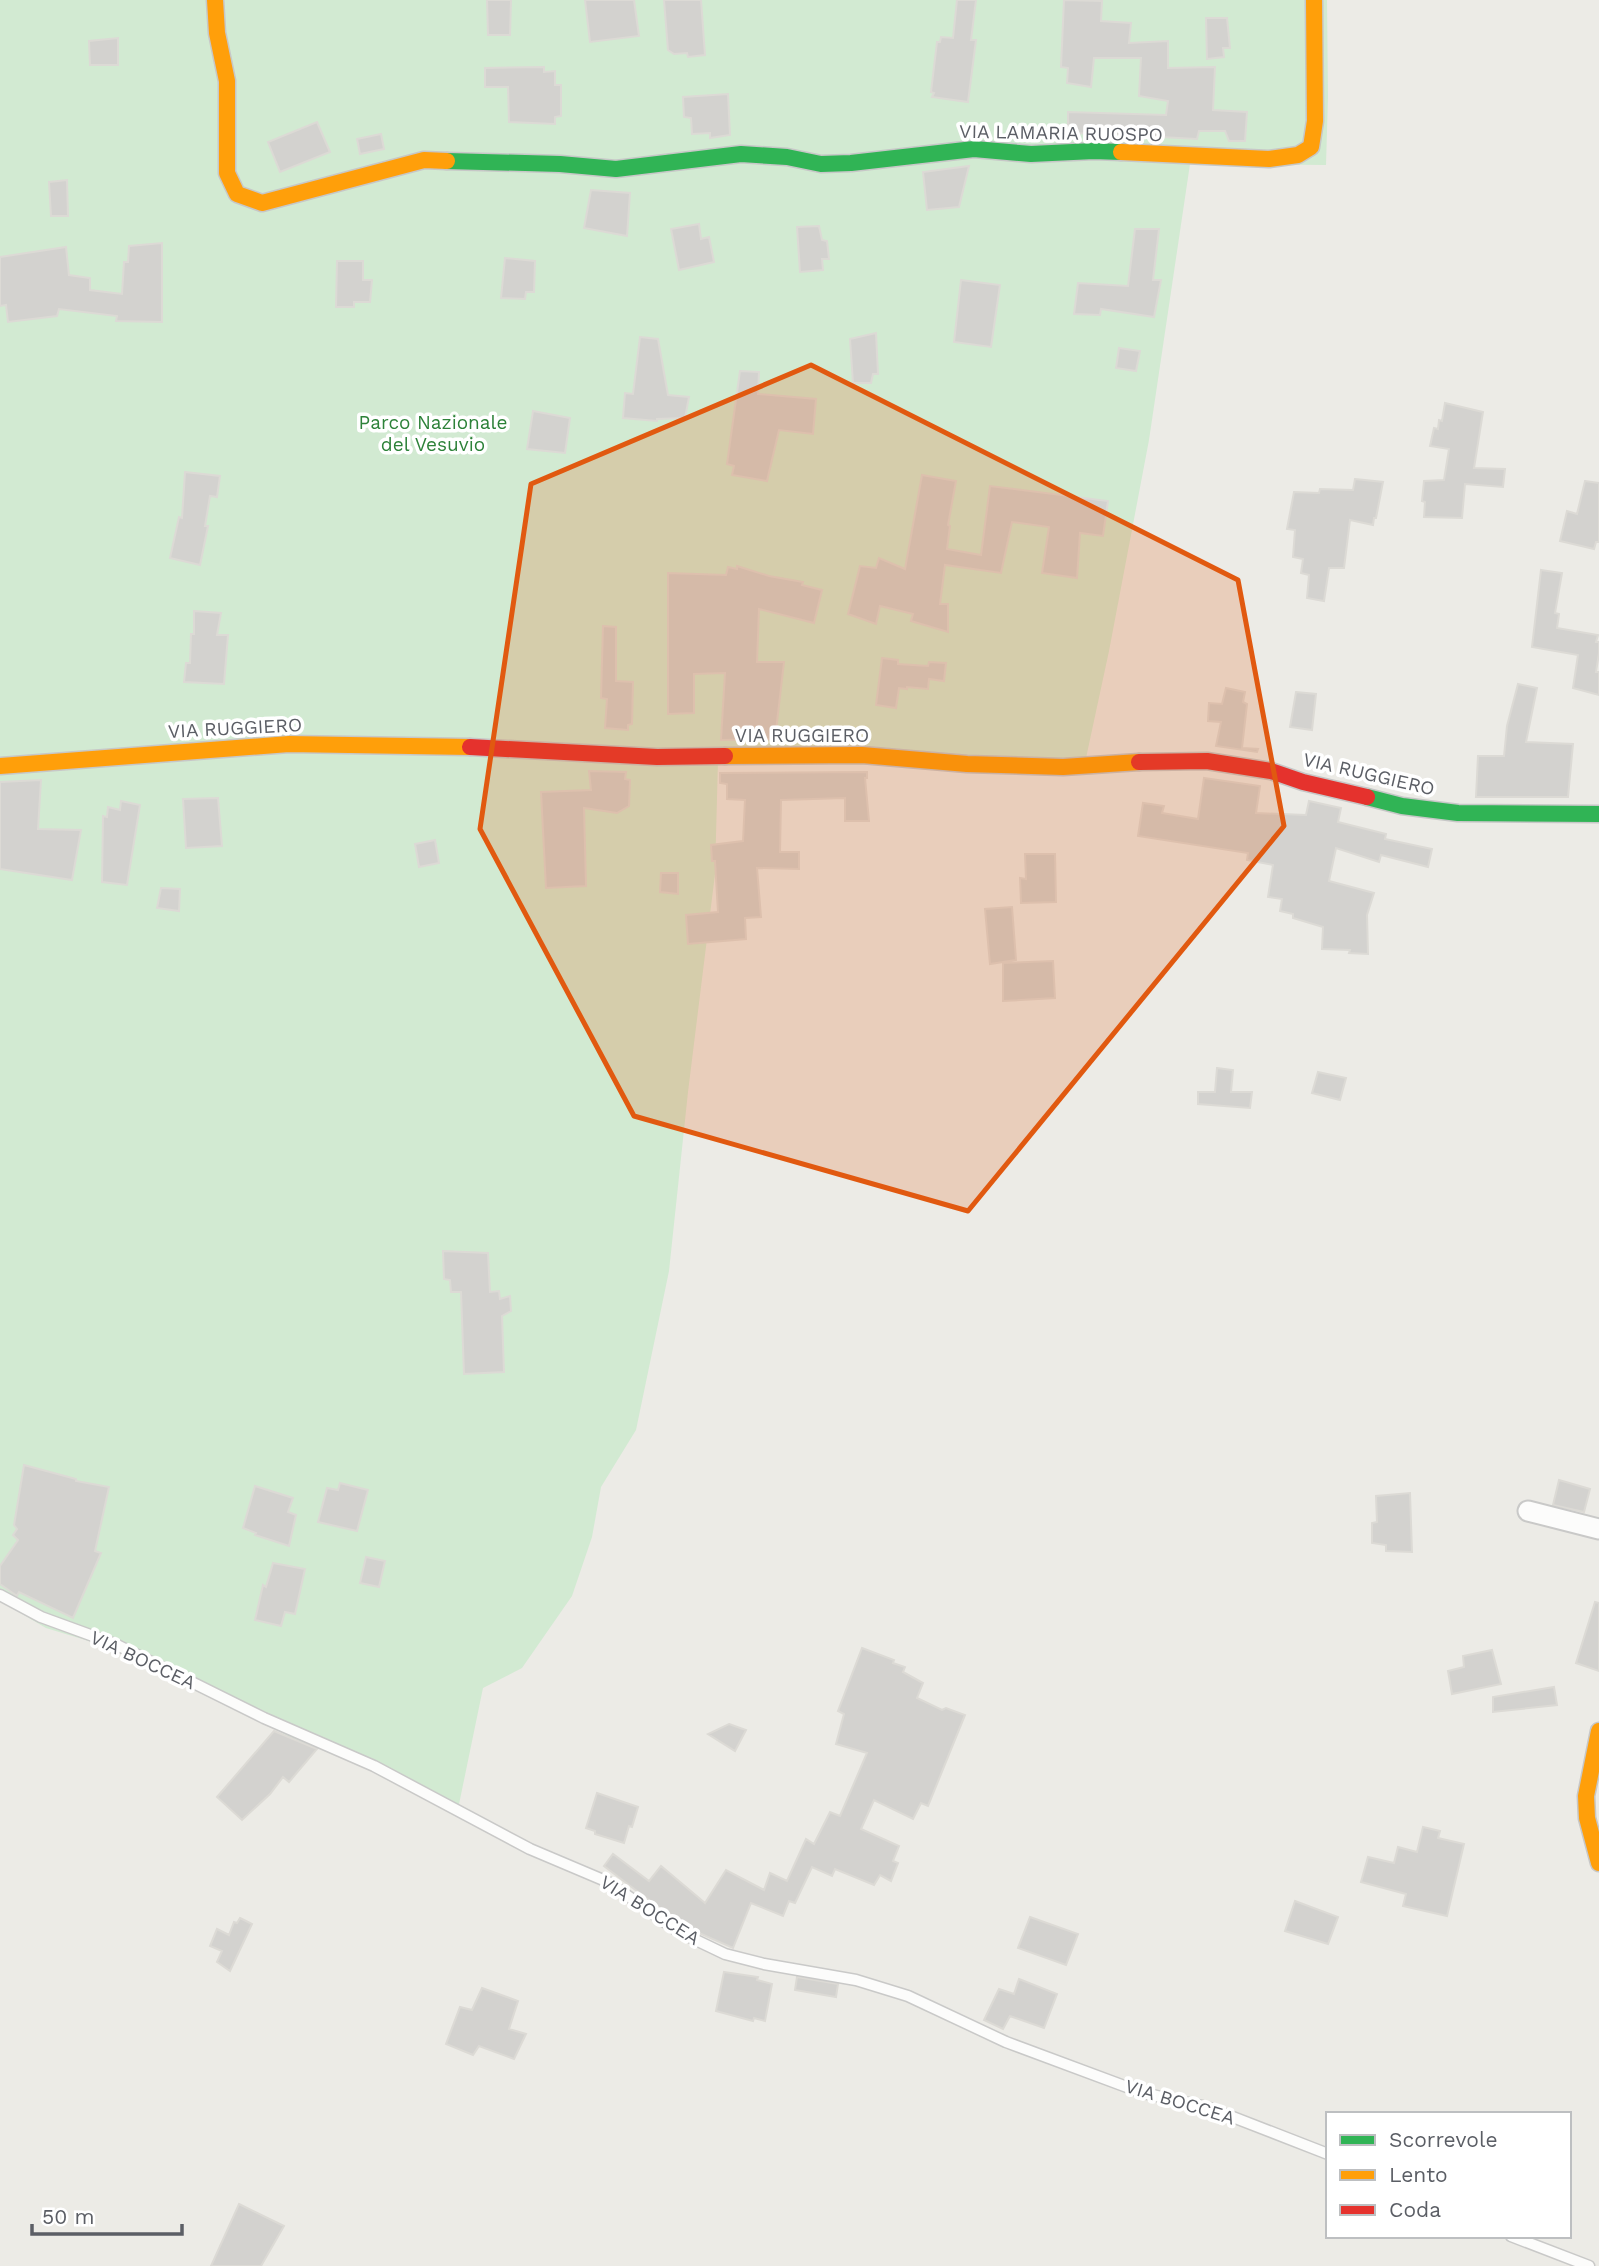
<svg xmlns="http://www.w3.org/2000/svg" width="1599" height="2266" font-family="'Work Sans',sans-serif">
	<rect width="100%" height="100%" fill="#ecebe6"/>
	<path fill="#d2ead2" d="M0,0h1327l1,97 -2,68 -136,-1 -41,276 -40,211 -26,121 -365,-12 -3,114 -27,218 -19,179 -33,159 -35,57 -9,50 -20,59 -50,72 -39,20 -26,126 -120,-65 -10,2 -34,-12 -76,-43 -80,-37 -45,-17 -46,-14 -46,-27z"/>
	<path fill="#d3d2cf" stroke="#dcdad5" stroke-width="2" d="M487,0h24l-1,35h-22z
		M585,0h49l5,36 -49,6z
		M664,0h37l4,55 -17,2 -1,-4 -13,1 -6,-4z
		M957,0h19l-5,40h5l-8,62 -36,-5 2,-4 -3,-1 6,-50h3l1,-5 12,1z
		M1064,0l38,1 -1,20 30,2 -2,20 39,-2v27l47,-1 -2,43 34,2 -2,29h-16l-4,-10h-26l-2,8 -90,-5 -39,-1v-21l98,3 2,-14 -29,-5 2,-38h-47l-3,29 -24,-4 1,-15 -7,-1z
		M1206,18h21l3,30h-7l1,9 -17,2z
		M118,38v27h-28l-1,-24z
		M544,67v5l11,-1v14h6v31l-6,1v7l-46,-2 -1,-35h-23v-19z
		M728,94l2,41 -20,3v-5l-18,1 -1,-16 -7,-1 -1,-20z
		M317,122l13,30 -50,20 -12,-30z
		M381,134l3,15 -24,5 -3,-15z
		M969,166l-10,41 -32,3 -4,-38z
		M67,180l1,36h-17l-2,-34z
		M591,190l39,3 -3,43 -43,-8z
		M699,224l2,15 8,-2 5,25 -35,8 -8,-41z
		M819,226l3,14 5,1 2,18h-7l1,11 -23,2 -3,-45z
		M1135,229h24l-6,51h8l-7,37 -53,-8 -1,6 -26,-1 4,-31 50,3z
		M162,243v79l-46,-1 1,-5 -58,-7 -2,7 -49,6 -2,-17 -6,1v-49l66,-10 3,28 21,3v12l32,4 2,-32h4l1,-16z
		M505,258l30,3 -1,31h-8l-1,7 -24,-1z
		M337,261h26v19h9l-2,22h-16v5h-18z
		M961,280l39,5 -9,62 -37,-5z
		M876,333l2,41h-5l-2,9h-18l-3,-44z
		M640,337l18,2 10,56 21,2 -4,21 -28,1v2l-34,-3 2,-25 8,1z
		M1119,348l21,3 -4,20 -20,-3z
		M740,371l19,1 -1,22 58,5 -3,35 -34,-4 -12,51 -35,-6 2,-9 -7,-2z
		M1445,403l38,9 -9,56 31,1 -2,18 -38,-3 -3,34 -38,-1 1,-15 -3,-1 2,-20 20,-1 5,-31 -19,-3 4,-18 4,1 1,-9 3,1z
		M533,411l37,7 -5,35 -38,-4z
		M185,472l35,4 -3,21 -7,-1 -5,30h3l-8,39 -30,-7 9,-41 3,1z
		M922,475l34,6 -8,44 2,1 -3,23 34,6 9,-69 118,15 -5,35 -23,-3 -3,45 -35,-5 7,-46 -37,-5 -11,51 -56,-8 -5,39h8v28l-37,-11 2,-7 -33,-8 -4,18 -28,-10 12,-48 16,2 3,-10 26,11z
		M1355,479l28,3 -7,36h-2l-1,7 -23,-5 -6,48h-15l-5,33 -17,-3 2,-23 -8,-2 2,-14 -10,-2 2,-27 -8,-1 7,-37 25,1 1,-4 33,1z
		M1585,481l14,2v59h-3l-2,7 -34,-8 7,-30 10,3z
		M737,566l32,10 34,6 -1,3 20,5 -8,33 -55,-14 -2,53h27l-9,77 -54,1 4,-67 -31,1v39l-26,1v-141l58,2 2,-8 9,2z
		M1541,570l21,3 -7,40 4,1 -2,14 41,7 -2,7h3v11l-3,19h3v23l-26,-7 5,-33 -46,-8z
		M194,611l27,2 -4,22h11l-4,49 -40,-2 2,-19h4l1,-29h3z
		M603,626l13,1v54l17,1 -1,42 -4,1v5l-23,-2 2,-29 -6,-1z
		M882,658l16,2v4l30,2 1,-4 17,1 -2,18 -15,-2 -1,10 -21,-2v2l-8,-1 -3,20 -20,-3z
		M1518,684l19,4 -11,54 47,2 -5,53h-92l2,-41h26l3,-30z
		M1226,688l19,4 -2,10 4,2 -5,44 16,1 -1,3 -41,-6 5,-24 -13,-1 1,-18 13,1z
		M1296,692l20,2 -4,36 -22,-3z
		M589,771l37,1 -1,7 5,1 -1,26 -12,7 -33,-5 2,78 -40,2 -5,-96 50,-2z
		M867,772v6h-2l4,43h-24v-23l-64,2 -1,52h19v17l-42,-1 4,49 -16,1 1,21 -58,5 -2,-29 32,-3 -3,-51h-3l-1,-16 32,-4 2,-41 -18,-1v-15l-7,-1v-10z
		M1204,778l56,8 -4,27 50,2 3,-14 32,7 -3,14 48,12 -1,5 47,10 -4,18 -47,-12 -2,7 -43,-14 -7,33 45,12 -7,22 1,39 -19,-1 1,-3 -28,-1 1,-22 -30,-9v-4l-13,-3 2,-12 -14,-2 5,-32 -26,-5 1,-7 -110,-17 5,-33 21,3 -2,7 36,6z
		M41,780l-3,49 43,1 -9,50 -72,-11v-87z
		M218,798l4,48 -36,2 -3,-49z
		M121,801l19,4 -13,80 -25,-3 1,-66 4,1 1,-10 12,3z
		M435,840l4,23 -20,4 -4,-23z
		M1025,854h30l1,48 -35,1 -1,-25 6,1z
		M661,873h17v21l-18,-2z
		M161,888l19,1 -1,22 -22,-3z
		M1012,907l4,53 -26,4 -5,-55z
		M1053,961l2,37 -52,3v-38z
		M1217,1068l16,2 -2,22h21l-2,16 -52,-4v-12h17z
		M1318,1072l28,6 -6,22 -28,-7z
		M443,1251l45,2 2,39 9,-1 1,8 10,-3 1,15 -9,5 2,56 -40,2 -3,-82h-10l-1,-12 -6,-1z
		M24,1465l52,14v2l33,6 -14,64 6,2 -28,65 -54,-26 -2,4 -17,-12v-18l18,-26 -5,-5 4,-6 -3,-4z
		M1559,1480l31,9 -6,23 -31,-7z
		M340,1483l28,7 -11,41 -39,-9 9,-34 11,2z
		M255,1486l38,12 -5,14 8,3 -7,31 -34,-11 1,-2 -13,-5z
		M1410,1493l2,59 -26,-1v-6l-14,-2v-20l5,-1 -1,-26z
		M366,1557l19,4 -6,26 -19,-4z
		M273,1563l32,6 -10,45 -10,-2 -4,14 -26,-6 8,-35 3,2z
		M1595,1602l4,1v68l-23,-8z
		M862,1648l32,12 -1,3 12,4 -2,5 20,11 -6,15 25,12 4,-2 19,7 -37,91 -7,-3 -8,16 -39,-19 -13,29 38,17 -6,15 5,2 -7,18 -11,-6 -6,10 -39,-16 -3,7 -20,-9 -17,36 -6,-2 -6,15 -32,-13 -18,45 -50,-22 -79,-60 9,-12 36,27 12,-15 44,37 21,-33 38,20 6,-17 17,8 19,-42 8,5 16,-32 10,4 27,-63 -31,-9 8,-30 -6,-3z
		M1492,1650l9,34 -49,10 -4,-23 16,-4 -1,-11z
		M1554,1687l3,18 -64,7v-15z
		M729,1724l17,6 -11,21 -27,-17z
		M274,1731l43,18 -28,33 -6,-5 -13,17 -28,26 -25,-23z
		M597,1793l41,14 -6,20 -3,-1 -5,17 -29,-9v-3l-9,-3z
		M1423,1827l17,4 -2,7 26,6 -17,72 -44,-10 3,-12 -45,-12 7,-25 26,6 4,-16 19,5z
		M1295,1901l43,16 -10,27 -43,-13z
		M1030,1917l48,17 -12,31 -48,-17z
		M240,1918l12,6 -22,47 -13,-9 5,-11 -12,-5 7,-17 12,6 5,-13 3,1z
		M724,1972l34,5 -1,3 15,4 -7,37 -11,-3 -1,3 -37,-10z
		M797,1977l41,7 -2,13 -41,-7z
		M1019,1979l38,15 -13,34 -34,-12 -7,13 -19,-9 15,-31 15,5z
		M482,1988l36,13 -9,28 17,5 -12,25 -35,-13 -6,9 -27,-11 14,-37 12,3z
		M239,2204l45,22 -23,40h-50z"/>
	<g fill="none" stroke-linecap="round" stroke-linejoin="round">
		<g stroke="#c9c9c8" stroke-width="13">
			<path id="lane" d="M0,1595l41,22 74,27 149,74 110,48 156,83 78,33 71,50 46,22 39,10 92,16 52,16 98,46 137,51 64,14 121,47
				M1511,2236l78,30"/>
		</g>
		<g stroke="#c9c9c8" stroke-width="23">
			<path id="street" d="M1528,1511l71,18"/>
		</g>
		<g stroke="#c7c7c7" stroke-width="19">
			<path id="fast" d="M447,161l113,3 56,5 125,-15 46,3 34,7 30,-1 123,-14 57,5 63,-3 27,1
				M1367,797l35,9 56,7 141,1"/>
		</g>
		<g stroke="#c7c7c7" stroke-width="19">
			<path id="slow" d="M215,0l2,33 10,48v92l10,21 25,9 162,-43 23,1
				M1121,152l148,7 29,-4 13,-8 4,-26 -1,-121
				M725,756l137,-1 105,9 96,3 76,-5
				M0,766l289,-22 181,3
				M1599,1731l-13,65 1,22 12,45"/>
		</g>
		<g stroke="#c7c7c7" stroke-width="19">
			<path id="jam" d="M470,747l187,10 68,-1
				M1139,762l68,-1 64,10 32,11 64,15"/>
		</g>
		<use href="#lane" stroke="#fcfcfb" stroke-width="10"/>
		<use href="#street" stroke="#fcfcfb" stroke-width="19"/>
		<use href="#fast" stroke="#30b455" stroke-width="16"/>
		<use href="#slow" stroke="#ff9f0a" stroke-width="16"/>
		<use href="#jam" stroke="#e5322d" stroke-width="16"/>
	</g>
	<path fill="#e15910" fill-opacity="0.2" stroke="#e15910" stroke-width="5" stroke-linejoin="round" d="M811,365l427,215 46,246 -316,385 -334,-95 -154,-287 51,-345z"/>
	<g text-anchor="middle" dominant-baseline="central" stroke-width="7" stroke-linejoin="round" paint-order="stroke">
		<g font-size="19" fill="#5b5e65" stroke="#fff">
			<text transform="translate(1061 133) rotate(1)">VIA LAMARIA RUOSPO</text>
			<text transform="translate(235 728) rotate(-3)">VIA RUGGIERO</text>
			<text x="802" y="735">VIA RUGGIERO</text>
			<text transform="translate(1369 774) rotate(13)">VIA RUGGIERO</text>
			<text transform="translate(143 1660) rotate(25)">VIA BOCCEA</text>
			<text transform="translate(650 1910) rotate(32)">VIA BOCCEA</text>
			<text transform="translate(1180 2102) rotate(17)">VIA BOCCEA</text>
		</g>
		<g font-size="19" fill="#2d8239" stroke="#fff">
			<text x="433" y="422">Parco Nazionale<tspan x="433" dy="22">del Vesuvio</tspan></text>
		</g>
	</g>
	<rect x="1326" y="2112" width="245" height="126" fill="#ffffff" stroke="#bdbfc1" stroke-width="2"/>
	<rect x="1340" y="2135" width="35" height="10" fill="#30b455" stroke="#bdbfc1" stroke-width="2"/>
	<text x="1389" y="2147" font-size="21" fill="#5b5e65">Scorrevole</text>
	<rect x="1340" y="2170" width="35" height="10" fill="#ff9f0a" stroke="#bdbfc1" stroke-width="2"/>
	<text x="1389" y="2182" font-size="21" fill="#5b5e65">Lento</text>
	<rect x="1340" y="2205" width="35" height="10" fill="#e5322d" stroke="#bdbfc1" stroke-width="2"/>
	<text x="1389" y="2217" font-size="21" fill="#5b5e65">Coda</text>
	<path d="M32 2224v10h150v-10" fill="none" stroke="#5b5e65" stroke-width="3.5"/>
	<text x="42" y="2224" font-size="21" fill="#5b5e65" stroke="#ffffff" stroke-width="5" paint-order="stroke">50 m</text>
</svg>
